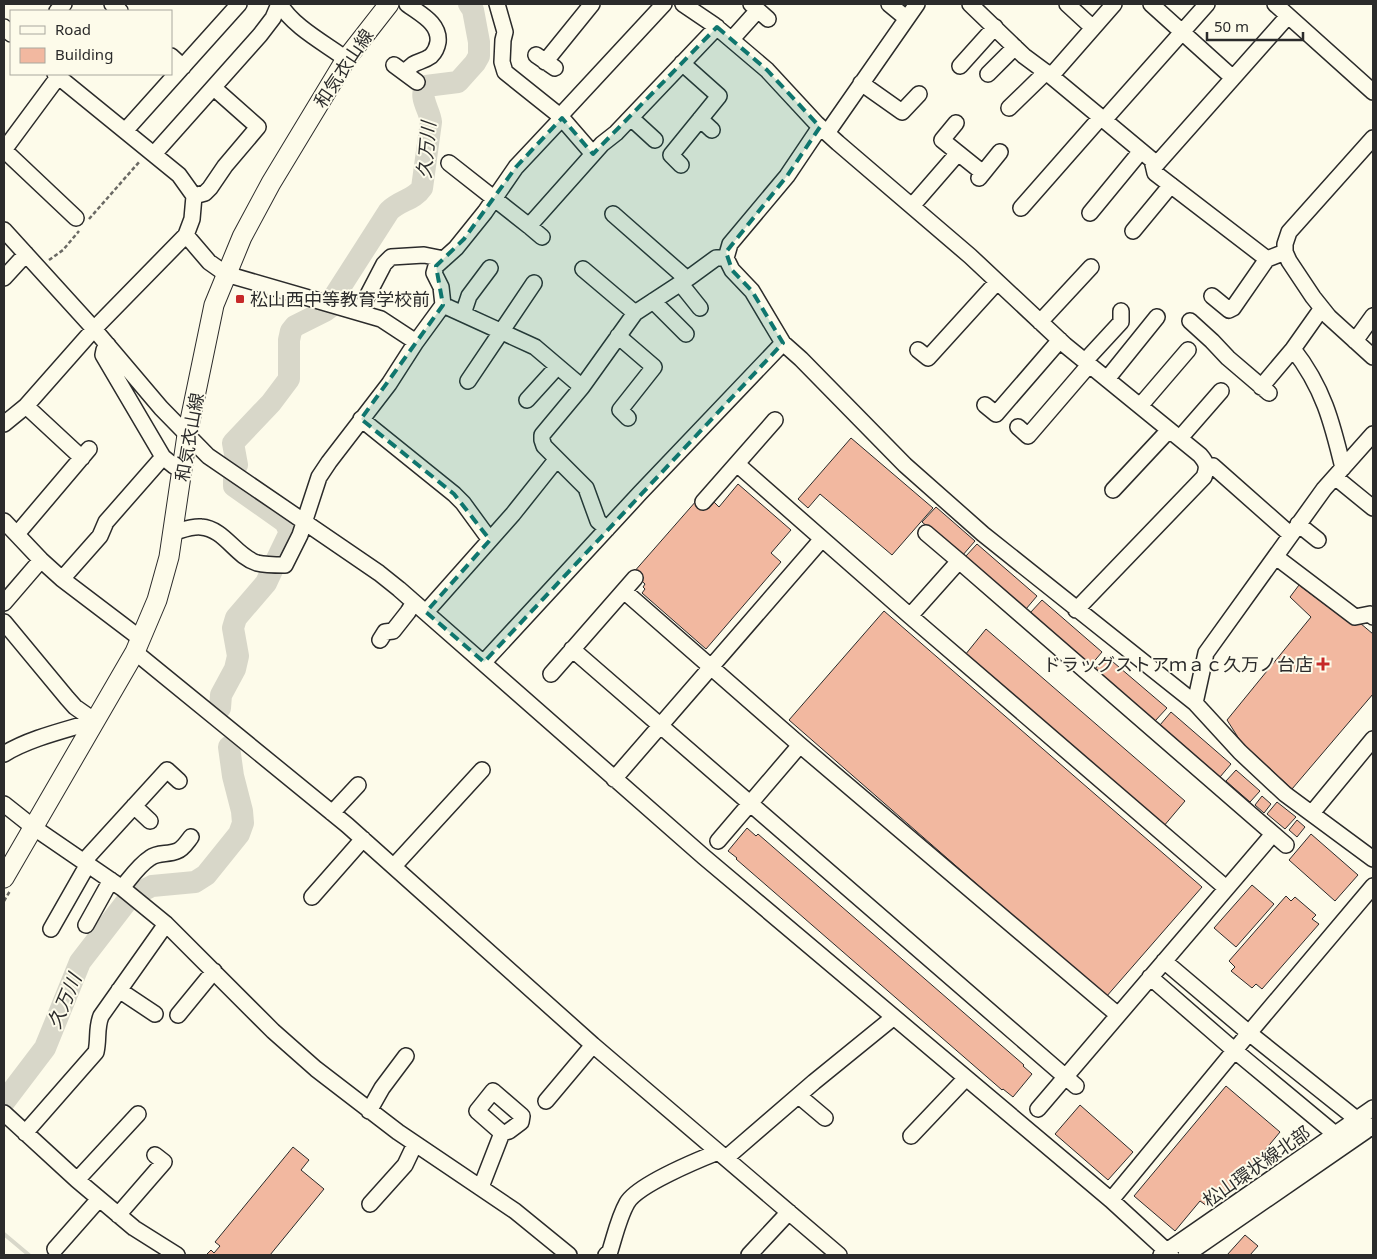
<svg xmlns="http://www.w3.org/2000/svg" width="1377" height="1259" font-family="'Noto Sans','Noto Sans JP',sans-serif">
	<rect width="100%" height="100%" fill="#fdfbea"/>
	<g fill="none" stroke-linecap="round" stroke-linejoin="round">
		<path stroke="#d8d7c9" stroke-width="4" d="M4,1234l25,21"/>
		<path stroke="#d8d7c9" stroke-width="22" d="M332,300l57,-89c11,-11 25,-11 33,-23l9,-66c-1,-12 -13,-25 -5,-36l32,-4 17,-19 4,-7v-14l-6,-32 -4,-6
			M237,465l-4,-22 38,-40 18,-24v-39l2,-9 4,-5 30,-15 4,-3
			M234,480v6l51,36 5,10 -14,29
			M220,708l1,-13 14,-26 3,-13 -5,-28 3,-10 30,-35 7,-15
			M140,892l12,-6 43,-4 11,-7 33,-41 4,-11 -1,-12 -9,-35 -4,-29
			M4,1102l41,-54 35,-86 47,-61"/>
	</g>
	<path fill="#f2b8a0" stroke="#2b2b2b" d="M851,438l82,70 -41,47 -72,-61 -12,14 -10,-9z
		M738,484l53,46 -20,23 10,9 -75,87 -64,-56 3,-4 -2,-2 2,-3 -12,-11 64,-73 11,9 6,-7 5,5z
		M936,507l39,34 -13,15 -40,-34z
		M977,544l60,52 -11,13 -61,-52z
		M1299,585l52,39 9,-1 13,11v60l-81,95 -51,-47 -14,-22 84,-103 -21,-20z
		M1042,600l60,52 -11,13 -61,-52z
		M884,611l318,276 -96,110 -317,-277z
		M986,629l199,172 -22,26 -198,-172z
		M1106,656l61,52 -12,13 -60,-52z
		M1171,712l60,52 -11,13 -60,-52z
		M1236,770l24,21 -10,11 -24,-21z
		M1262,796l9,8 -7,9 -9,-8z
		M1277,802l19,15 -11,12 -18,-15z
		M1297,820l8,7 -8,10 -8,-7z
		M747,828l9,8 2,-2 266,231 -1,1 9,8 -19,23 -10,-8 -1,1 -266,-231 1,-1 -9,-7z
		M1311,834l47,41 -23,26 -46,-41z
		M1252,885l22,19 -38,43 -22,-19z
		M1286,896l5,5 4,-4 21,18 -4,4 7,5 -57,65 -6,-5 -4,4 -21,-17 4,-4 -6,-6z
		M1226,1086l54,46 -52,63 -7,-6 -14,17 -7,-5 -25,30 -41,-35z
		M1080,1105l53,47 -25,28 -53,-46z
		M293,1147l16,13 -8,10 23,19 -54,66h-64l5,-5 3,3 6,-7 -5,-4z
		M1245,1235l13,11 -8,9h-23z"/>
	<g fill="none" stroke-linecap="round" stroke-linejoin="round">
		<g stroke="#2b2b2b" stroke-width="18">
			<path id="minor" d="M112,4l8,7
				M280,4c12,22 46,40 66,55
				M497,4l8,28 -2,8 -1,22 3,10 55,44 33,38
				M683,4l31,21 53,45 50,54 21,19 132,113 95,89 135,110c7,8 8,12 4,22l-128,133
				M751,4l17,15
				M889,4l17,14
				M970,4l54,52 27,20 53,44 103,-116
				M1067,4l26,24
				M1151,4l82,74
				M1275,4l98,88
				M57,11l7,-7
				M4,27l7,7
				M732,39l26,-29
				M536,55l19,13
				M171,56l12,11
				M545,62l47,-58
				M394,65l23,17
				M960,66l35,-39
				M405,73c10,-14 15,-9 26,-17 4,-4 6,-8 7,-14 2,-19 -18,-28 -31,-38
				M988,74l27,-27
				M1051,76l63,-72
				M861,83l41,29 17,-18
				M1009,108l37,-36
				M560,116l104,-112
				M631,118l24,22
				M700,119l12,11
				M1104,120l48,40 3,13 112,86 18,-7
				M956,123l-14,17 41,33
				M125,131l114,-127
				M827,133l90,-129
				M1373,138l-84,94 -4,12v8l4,9 24,36 16,20 44,40
				M4,150l72,68
				M4,150l54,-73
				M154,154l106,-119 13,-17 6,-14
				M449,163l80,63 13,11
				M681,165l-10,-10 48,-59 -37,-33
				M1155,166l133,-150
				M979,178l21,-26
				M194,196l11,-3 5,-5 15,-22 33,-39 -44,-39
				M912,206l46,-53
				M1021,208l80,-91
				M1090,213l51,-62
				M613,214l74,65
				M529,226l73,-82 14,-11 101,-106
				M4,230l90,99 67,79 47,48 171,117 20,16 305,268 407,343 60,55
				M1133,231l38,-46
				M583,269l52,44
				M4,278l22,-24
				M680,283l20,25
				M1212,296l17,14 4,-2 34,-49
				M653,301l33,33
				M443,305l-2,-18 -7,-14 2,-7 20,-18 29,-36 31,-45 46,-49
				M359,312l25,-48 7,-7 33,-2 20,4
				M463,314l6,-18 21,-28
				M1190,321l22,20 16,17 41,35
				M1040,322l51,-55
				M618,336l36,31 -34,43 8,8
				M1355,341l18,-25
				M416,342l27,-37 92,42 47,40 53,-74 55,-36 26,-19h10
				M783,343l-31,-52 -20,-21 -6,-12 4,-14 57,-68 33,-49
				M108,345l-4,5 -1,5 60,102 11,9 8,3
				M1293,349c30,38 39,73 50,119
				M918,350l10,8 69,-76
				M1085,361l36,-39v-11
				M1107,379l50,-62
				M468,381l66,-98
				M582,387l-40,48v5l2,6 42,42 12,33 9,8
				M1261,387l32,-38 29,-41
				M527,400l30,-33
				M985,405l11,9 64,-74
				M26,406l56,52
				M1140,406l48,-56
				M361,419l93,75 9,9 27,37
				M4,424l22,-18 68,-77 92,-94 6,-16 2,-23 -15,-21 -124,-101
				M1018,427l10,9 61,-71
				M1180,438l41,-47
				M737,464l173,152 316,272
				M1206,465l7,1 78,69
				M1335,477l38,31
				M1113,490l56,-60
				M703,502l72,-82
				M4,521l37,39 21,19 79,60
				M1298,524l20,16
				M174,532c8,-2 19,-6 27,-5 24,2 34,29 56,36 8,2 19,2 28,2l15,-30 19,-58 10,-15 60,-78 27,-42 -35,-23 -155,-45 -17,-12 -23,-27
				M926,533l33,28
				M17,534l72,-85
				M1276,557l79,60 15,-3 3,3
				M62,579l38,-43 6,-14 57,-65
				M624,591l176,154 318,270
				M4,603l37,-43
				M426,612l87,-98 43,-54
				M910,616l49,-55 327,284
				M4,622l63,76 8,9 20,14c-29,9 -65,17 -91,33
				M380,640l5,-8 8,-1 15,-19 6,-10
				M572,649l504,437
				M135,652l212,173 246,220 246,210
				M484,662l156,-169 143,-150 18,16 104,106 78,69 212,169 45,49 45,42 88,65
				M551,674l84,-96
				M1195,703l11,-50 118,-164 49,-55
				M614,779l208,-240
				M4,804l29,23 89,61 44,36 107,107 43,38 82,63 117,79 54,44
				M134,806l16,15
				M332,813l26,-28
				M1312,813l61,-74
				M718,841l82,-96
				M84,861l83,-91 12,11
				M394,866l88,-96
				M122,888c9,-11 17,-23 28,-30 8,-6 18,-3 27,-7 6,-2 10,-9 14,-14
				M312,897l51,-58
				M86,925l25,-45
				M51,929l37,-65
				M1164,961l85,72 120,96
				M1150,977l84,73 113,94
				M119,990l36,24
				M178,1015l36,-44
				M799,1096l26,22
				M546,1101l47,-56
				M1038,1109l235,-275
				M369,1111l13,-23 24,-32
				M4,1113l73,67 57,48 43,27
				M25,1133l71,-81c3,-13 0,-24 5,-36l65,-92
				M911,1136l55,-58
				M726,1158l88,-76 80,-65
				M77,1180l61,-66
				M481,1187l21,-54 -25,-22 16,-20 29,25 -1,6 -12,9 -7,2
				M1111,1200l138,-167 124,-147
				M370,1204l35,-39 10,-21
				M118,1215l46,-53 -9,-7
				M55,1249l44,-50
				M606,1255l4,-4c5,-16 9,-34 17,-48 10,-18 71,-43 91,-51
				M749,1255l40,-43
				M1161,1255l212,-147
				M1186,1255l187,-129"/>
		</g>
		<g stroke="#2b2b2b" stroke-width="21">
			<path id="major" d="M4,878l131,-226 22,-52 12,-43 18,-122 27,-130 28,-68 29,-54 75,-124 43,-55"/>
		</g>
		<path stroke="#6a6964" stroke-width="2.5" stroke-dasharray="4 2.5" stroke-linecap="butt" d="M89,219l51,-58
			M49,260l14,-10 16,-19
			M4,901l6,-10"/>
		<use href="#minor" stroke="#fdfbea" stroke-width="15"/>
		<use href="#major" stroke="#fdfbea" stroke-width="19"/>
	</g>
	<path fill="#0f766e" fill-opacity="0.2" stroke="#0f766e" stroke-width="4" stroke-dasharray="10 6" stroke-linejoin="round" d="M717,27l50,43 53,57 -33,49 -61,76 6,18 20,21 31,52 -299,319 -58,-50 64,-72 -36,-46 -93,-75 82,-114 -7,-39 28,-27 52,-72 46,-49 31,36z"/>
	<g fill="#c62828" stroke="#fdfbea" stroke-width="2">
		<rect x="235" y="294" width="10" height="10" rx="2.5"/>
		<path d="M1320.5 656.5h5v5h5v5h-5v5h-5v-5h-5v-5h5z"/>
	</g>
	<g text-anchor="middle" dominant-baseline="central" stroke-width="4" stroke-linejoin="round" paint-order="stroke">
		<g font-size="18" fill="#2b2b2b" stroke="#fdfbea">
			<text transform="translate(343 68) rotate(-56)">和気衣山線</text>
			<text transform="translate(189 437) rotate(-80)">和気衣山線</text>
			<text transform="translate(1256 1166) rotate(-35)">松山環状線北部</text>
		</g>
		<g font-size="18" fill="#2b2b2b" stroke="#fdfbea" text-anchor="start">
			<text x="250" y="299">松山西中等教育学校前</text>
			<text x="1313" y="664" text-anchor="end">ドラッグストアｍａｃ久万ノ台店</text>
		</g>
		<g font-size="19" font-style="italic" fill="#2b2b2b" stroke="#fdfbea">
			<text transform="translate(426 150) rotate(-85)">久万川</text>
			<text transform="translate(64 1001) rotate(-67)">久万川</text>
		</g>
	</g>
	<rect width="1377" height="1259" fill="none" stroke="#2b2b2b" stroke-width="10"/>
	<rect x="10" y="10" width="162" height="65" fill="#fdfbea" stroke="#a9a89e"/>
	<rect x="20" y="26" width="25" height="8" fill="#fdfbea" stroke="#a9a89e"/>
	<text x="55" y="35" font-size="15" fill="#2b2b2b">Road</text>
	<rect x="20" y="48" width="25" height="15" fill="#f2b8a0" stroke="#a9a89e"/>
	<text x="55" y="60" font-size="15" fill="#2b2b2b">Building</text>
	<path d="M1207 32v8h96v-8" fill="none" stroke="#2b2b2b" stroke-width="2.5"/>
	<text x="1214" y="32" font-size="15" fill="#2b2b2b" stroke="#fdfbea" stroke-width="4" paint-order="stroke">50 m</text>
</svg>
